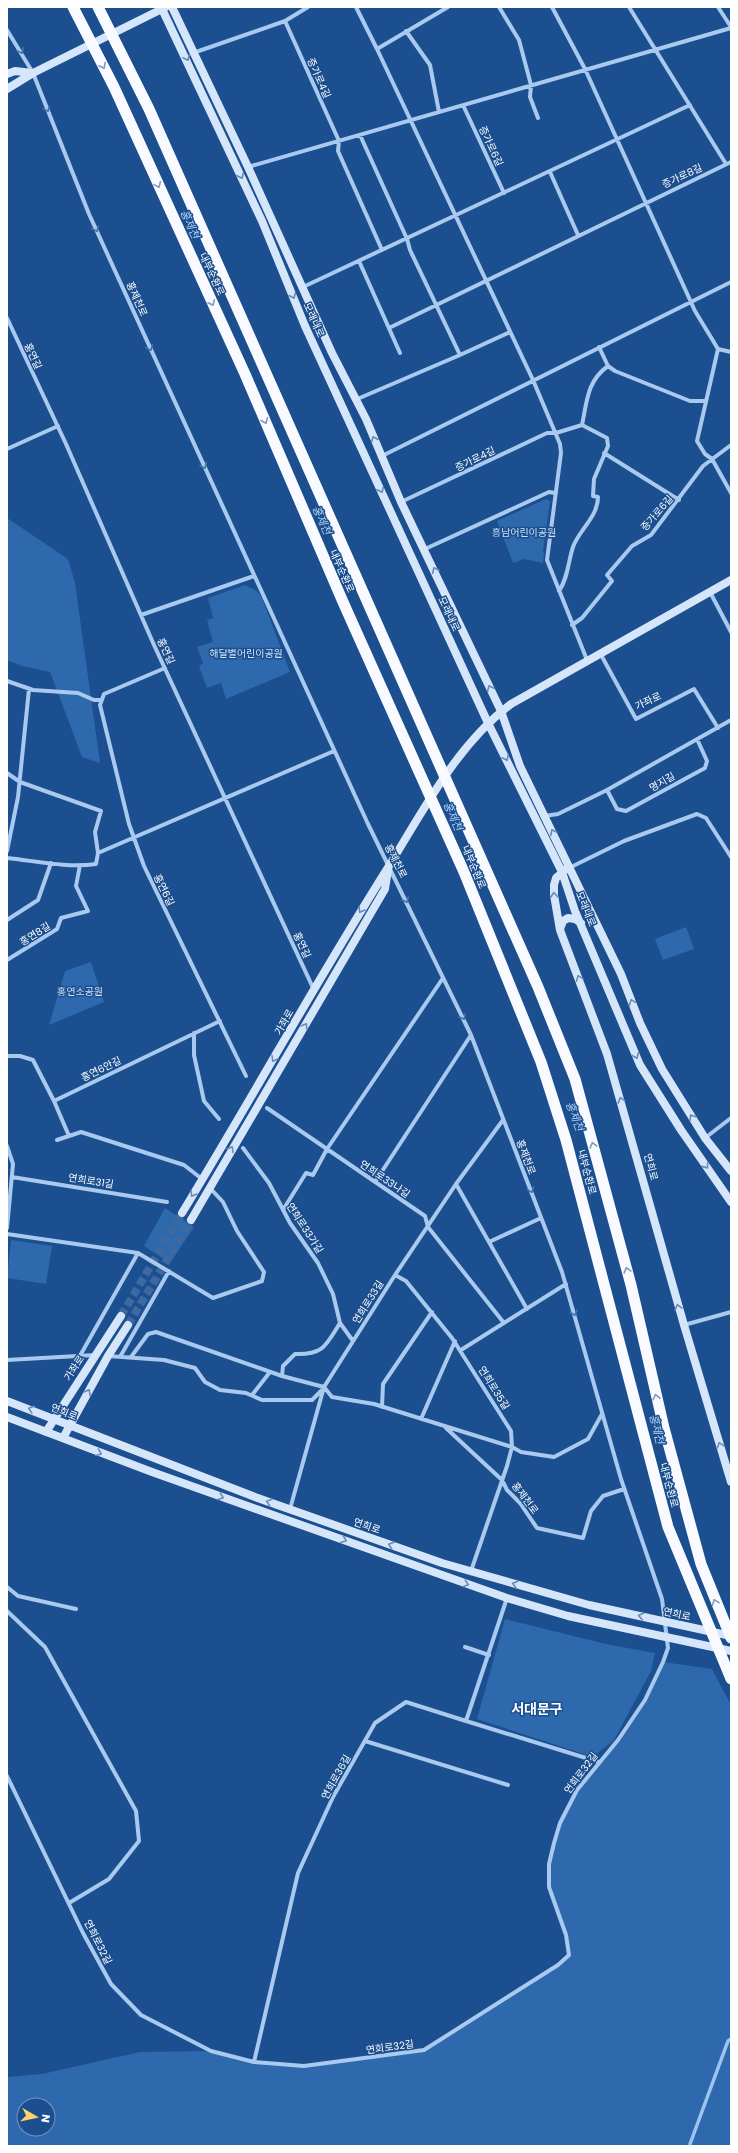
<svg xmlns="http://www.w3.org/2000/svg" width="738" height="2153" font-family="Poppins,'Noto Sans KR',sans-serif">
	<rect width="100%" height="100%" fill="#1b4f8f"/>
	<path fill="#2e69ad" fill-rule="evenodd" d="M546,499l4,2 -7,50 1,2 -1,10 -19,-4 -11,4 -16,-42z
		M7,518l61,41 7,24 25,180 -18,-6 -32,-85 -28,-6 -15,-6z
		M245,585l12,6 5,7 28,74 -64,27 -5,-16 -14,5 -8,-22 4,-3 -6,-16 16,-5 -6,-22 6,-2 -5,-20z
		M686,927l8,22 -31,11 -8,-21z
		M91,962l13,40 -55,23 16,-54z
		M165,1208l29,19 -24,36 -26,-17z
		M11,1240l41,6 -6,38 -39,-6z
		M505,1619l101,25 49,9 -4,18 -37,69 -21,17 -116,-38z
		M663,1662l49,7 19,36v441h-724v-69l35,-3 98,-22 71,-1 43,11 50,4 120,-16 134,-85 11,-10c-4,-24 -15,-44 -20,-67 -4,-21 9,-66 20,-85 13,-22 33,-41 48,-62 18,-25 32,-51 46,-79zM24,2105h24v24h-24z"/>
	<path fill="#1b4f8f" d="M57,7h48l22,42 108,237 319,725 27,75 28,88 87,344 17,56 18,43v71l-45,-78 -46,-137 -69,-272 -45,-143 -30,-74 -81,-186 -294,-664z"/>
	<g fill="none" stroke-linecap="round" stroke-linejoin="round">
		<path stroke="#9cc4f0" stroke-width="3.5" d="M690,2144l38,-103 3,-2"/>
		<path stroke="#3d69a0" stroke-width="8" stroke-dasharray="8 4" stroke-linecap="butt" d="M121,1316l61,-103
			M128,1325l63,-105"/>
		<path stroke="#a9c9ee" stroke-width="4" d="M308,7l-23,14 54,120 -1,10 44,99
			M356,7l21,42 156,331 27,64 1,9 -14,107 40,100
			M499,7l20,33 12,45 -1,12 8,21
			M552,7l33,62 110,242 23,38 -21,92 8,13 7,5 19,34
			M629,7l97,157
			M718,7l13,20
			M7,30l26,43 56,141 279,610 103,211 91,237 59,207 41,120 6,49 -5,14 -18,38 -27,40 -41,50 -17,33 -6,20 -5,21v23l17,48 3,20 -11,10 -134,85 -120,16 -50,-4 -43,-11 -70,-36 -30,-31 -28,-51 -76,-157
			M406,31l24,34 9,47
			M377,49l71,-42
			M193,53l92,-32
			M463,105l41,88
			M360,135l47,104 3,11 50,105
			M248,167l483,-139
			M550,172l28,63
			M359,261l41,92
			M303,287l387,-182
			M7,318l59,126 88,201 160,345
			M389,328l342,-166
			M599,347l9,19 7,5 75,30h16
			M718,349l13,3
			M355,400l105,-45 50,-23
			M582,425c5,-24 5,-44 26,-59
			M7,449l51,-23
			M604,453l75,47
			M382,456l349,-174
			M401,502l146,-69h9l26,-8 25,13 1,8 -14,33 -1,17 5,1c0,20 -19,33 -25,50 -5,15 -5,31 -14,44
			M425,549l124,-57 6,1
			M710,592l21,40
			M141,615l113,-39
			M572,625l10,-7 30,-37 -5,-6 25,-29 19,-11 52,-69 28,-21
			M600,653l36,66 58,-30 24,39
			M165,668l-61,26 -4,11 29,119 15,42 102,210
			M7,681l26,9 45,3 16,7h7
			M7,773l13,9 81,29 -6,21 3,21 -2,11c-29,4 -60,-3 -89,-6
			M607,790l10,19 9,2 79,-43 2,-7 -10,-22
			M544,816l14,-2 49,-24 124,-70
			M7,851l11,-54 11,-108
			M98,853l236,-102
			M571,867l53,-26 73,-27 9,4 25,39
			M7,920l31,-20 13,-37
			M7,960l50,-31 4,-11 27,-7 -12,-25 4,-21
			M194,1033v22l10,46 15,18
			M7,1056h13l13,4 21,41 15,35
			M54,1101l166,-80
			M267,1108l158,108 3,11 76,96
			M705,1138l26,-20
			M57,1140l24,-8 103,33 18,14
			M7,1146l6,18 -6,64
			M243,1148l26,35 21,40 28,40 15,31 7,29 13,18
			M12,1177l155,25
			M375,1182l96,-147
			M456,1184l71,125
			M283,1210l23,-37 7,2 14,-26 116,-171
			M7,1234l131,19 75,45 49,-17 2,-9 -27,-41 -14,-29 -14,-15
			M489,1242l52,-24
			M395,1275l11,6 46,57 59,93 1,16 -5,19 -36,105
			M684,1325l47,-13
			M461,1350l105,-66
			M81,1354l57,-101
			M108,1356l56,4 31,8 10,14 15,8 26,3 16,7h50l12,-12
			M120,1357l49,-86
			M131,1357l17,-23 8,-2 126,44 42,11
			M7,1360l88,-5
			M282,1376l1,-10 12,-12c29,1 31,-9 45,-31
			M324,1387l8,10 42,7 138,43 9,5 33,5 34,-18 14,-25
			M252,1395l18,-23
			M382,1407l1,-23 49,-72
			M421,1419l34,-78
			M446,1428l56,52 5,10 13,13 17,25 46,10 8,-27 12,-15 21,-7
			M290,1509l34,-122 71,-112 61,-91 47,-64
			M7,1587l11,9 58,13
			M7,1611l38,36 91,164 3,30 -30,38 -40,24
			M465,1647l24,8
			M466,1721l133,41
			M365,1741l143,44
			M254,2062l44,-189 35,-76 42,-74 31,-21 60,19 41,-123"/>
		<path stroke="#d6e6fa" stroke-width="8" d="M172,7l76,160 84,186 34,66 35,83 100,209 19,55 101,208 19,49 22,46 43,69 26,33
			M162,9l100,212 43,105 183,397 74,149 13,39 65,154 41,65 50,72
			M7,74l8,-3 18,2
			M7,89l26,-16 133,-66
			M565,870l-9,8 -2,7v10l6,35 47,124 77,271 47,157
			M560,929l3,-8 5,-3 7,1 6,4
			M182,1213c70,-115 135,-233 207,-347 35,-57 68,-121 122,-162l220,-124
			M191,1220l194,-331 3,-19
			M7,1401l248,96 187,66 147,42 142,31
			M7,1417l145,55 355,126 61,18 163,35
			M46,1432l75,-116
			M63,1438l45,-82 20,-31"/>
		<path stroke="#f8faff" stroke-width="11" d="M73,7l41,80 131,287 98,228 121,270 77,190 25,78 102,387 63,152
			M98,7l51,102 389,878 37,92 56,206 33,143 37,136 30,74"/>
	</g>
	<defs><path id="oneway-chevron" d="M-2-3.5L2.5 0L-2 3.5" fill="none" stroke-width="1.6" stroke-linecap="round" stroke-linejoin="round"/></defs>
	<g stroke="#4674ac">
		<use href="#oneway-chevron" transform="translate(21 51) rotate(60)"/>
		<use href="#oneway-chevron" transform="translate(47 109) rotate(66)"/>
		<use href="#oneway-chevron" transform="translate(96 229) rotate(66)"/>
		<use href="#oneway-chevron" transform="translate(150 348) rotate(65)"/>
		<use href="#oneway-chevron" transform="translate(204 466) rotate(66)"/>
		<use href="#oneway-chevron" transform="translate(406 900) rotate(64)"/>
		<use href="#oneway-chevron" transform="translate(463 1017) rotate(64)"/>
		<use href="#oneway-chevron" transform="translate(531 1190) rotate(69)"/>
		<use href="#oneway-chevron" transform="translate(574 1313) rotate(74)"/>
	</g>
	<g stroke="#668bba">
		<use href="#oneway-chevron" transform="translate(187 58) rotate(65)"/>
		<use href="#oneway-chevron" transform="translate(241 176) rotate(65)"/>
		<use href="#oneway-chevron" transform="translate(293 296) rotate(67)"/>
		<use href="#oneway-chevron" transform="translate(374 439) rotate(-113)"/>
		<use href="#oneway-chevron" transform="translate(381 490) rotate(65)"/>
		<use href="#oneway-chevron" transform="translate(435 570) rotate(-115)"/>
		<use href="#oneway-chevron" transform="translate(490 688) rotate(-115)"/>
		<use href="#oneway-chevron" transform="translate(506 758) rotate(64)"/>
		<use href="#oneway-chevron" transform="translate(553 832) rotate(-117)"/>
		<use href="#oneway-chevron" transform="translate(554 895) rotate(-94)"/>
		<use href="#oneway-chevron" transform="translate(361 910) rotate(121)"/>
		<use href="#oneway-chevron" transform="translate(579 978) rotate(-111)"/>
		<use href="#oneway-chevron" transform="translate(632 1002) rotate(-111)"/>
		<use href="#oneway-chevron" transform="translate(305 1026) rotate(-59)"/>
		<use href="#oneway-chevron" transform="translate(636 1056) rotate(67)"/>
		<use href="#oneway-chevron" transform="translate(274 1059) rotate(120)"/>
		<use href="#oneway-chevron" transform="translate(621 1100) rotate(-106)"/>
		<use href="#oneway-chevron" transform="translate(692 1117) rotate(-122)"/>
		<use href="#oneway-chevron" transform="translate(231 1149) rotate(-60)"/>
		<use href="#oneway-chevron" transform="translate(706 1166) rotate(55)"/>
		<use href="#oneway-chevron" transform="translate(193 1194) rotate(121)"/>
		<use href="#oneway-chevron" transform="translate(678 1307) rotate(-105)"/>
		<use href="#oneway-chevron" transform="translate(88 1392) rotate(-61)"/>
		<use href="#oneway-chevron" transform="translate(31 1409) rotate(-161)"/>
		<use href="#oneway-chevron" transform="translate(720 1445) rotate(-107)"/>
		<use href="#oneway-chevron" transform="translate(99 1453) rotate(21)"/>
		<use href="#oneway-chevron" transform="translate(221 1497) rotate(20)"/>
		<use href="#oneway-chevron" transform="translate(269 1502) rotate(-161)"/>
		<use href="#oneway-chevron" transform="translate(344 1540) rotate(20)"/>
		<use href="#oneway-chevron" transform="translate(391 1545) rotate(-161)"/>
		<use href="#oneway-chevron" transform="translate(466 1584) rotate(19)"/>
		<use href="#oneway-chevron" transform="translate(515 1584) rotate(-164)"/>
		<use href="#oneway-chevron" transform="translate(641 1616) rotate(-168)"/>
	</g>
	<g stroke="#7e9cc1">
		<use href="#oneway-chevron" transform="translate(103 66) rotate(63)"/>
		<use href="#oneway-chevron" transform="translate(158 185) rotate(66)"/>
		<use href="#oneway-chevron" transform="translate(212 303) rotate(65)"/>
		<use href="#oneway-chevron" transform="translate(265 421) rotate(67)"/>
		<use href="#oneway-chevron" transform="translate(593 1145) rotate(-105)"/>
		<use href="#oneway-chevron" transform="translate(627 1270) rotate(-105)"/>
		<use href="#oneway-chevron" transform="translate(656 1397) rotate(-103)"/>
		<use href="#oneway-chevron" transform="translate(715 1602) rotate(-111)"/>
	</g>
	<g text-anchor="middle" dominant-baseline="central" stroke-width="3" stroke-linejoin="round" paint-order="stroke">
		<g font-size="10" fill="#fff" stroke="#1b4f8f">
			<text transform="translate(319 78) rotate(66)">증가로4길</text>
			<text transform="translate(491 146) rotate(65)">증가로6길</text>
			<text transform="translate(682 176) rotate(-25)">증가로8길</text>
			<text transform="translate(212 274) rotate(65)">내부순환로</text>
			<text transform="translate(137 299) rotate(66)">홍제천로</text>
			<text transform="translate(314 320) rotate(66)">모래내로</text>
			<text transform="translate(33 356) rotate(65)">홍연길</text>
			<text transform="translate(475 459) rotate(-26)">증가로4길</text>
			<text transform="translate(657 513) rotate(-49)">증가로6길</text>
			<text transform="translate(342 571) rotate(66)">내부순환로</text>
			<text transform="translate(449 614) rotate(65)">모래내로</text>
			<text transform="translate(166 651) rotate(65)">홍연길</text>
			<text transform="translate(648 701) rotate(-25)">가좌로</text>
			<text transform="translate(662 782) rotate(-29)">명지길</text>
			<text transform="translate(396 861) rotate(63)">홍제천로</text>
			<text transform="translate(474 867) rotate(67)">내부순환로</text>
			<text transform="translate(164 890) rotate(64)">홍연6길</text>
			<text transform="translate(586 909) rotate(68)">모래내로</text>
			<text transform="translate(35 934) rotate(-32)">홍연8길</text>
			<text transform="translate(302 945) rotate(65)">홍연길</text>
			<text transform="translate(284 1022) rotate(-60)">가좌로</text>
			<text transform="translate(101 1069) rotate(-26)">홍연6안길</text>
			<text transform="translate(526 1157) rotate(69)">홍제천로</text>
			<text transform="translate(651 1167) rotate(75)">연희로</text>
			<text transform="translate(587 1172) rotate(75)">내부순환로</text>
			<text transform="translate(385 1179) rotate(34)">연희로33나길</text>
			<text transform="translate(91 1181) rotate(9)">연희로31길</text>
			<text transform="translate(305 1228) rotate(57)">연희로33가길</text>
			<text transform="translate(368 1302) rotate(-58)">연희로33길</text>
			<text transform="translate(74 1368) rotate(-57)">가좌로</text>
			<text transform="translate(494 1388) rotate(58)">연희로35길</text>
			<text transform="translate(64 1412) rotate(22)">연희로</text>
			<text transform="translate(669 1485) rotate(75)">내부순환로</text>
			<text transform="translate(525 1498) rotate(53)">홍제천로</text>
			<text transform="translate(367 1526) rotate(19)">연희로</text>
			<text transform="translate(677 1614) rotate(12)">연희로</text>
			<text transform="translate(581 1773) rotate(-53)">연희로32길</text>
			<text transform="translate(336 1777) rotate(-61)">연희로36길</text>
			<text transform="translate(98 1942) rotate(63)">연희로32길</text>
			<text transform="translate(390 2047) rotate(-8)">연희로32길</text>
		</g>
		<g font-size="10" fill="#cfe3fa" stroke="#1b4f8f">
			<text x="524" y="532">흥남어린이공원</text>
			<text x="246" y="653">해달별어린이공원</text>
			<text x="80" y="991">홍연소공원</text>
		</g>
		<g font-size="11" font-style="italic" fill="#b5d3f5" stroke="#1b4f8f">
			<text transform="translate(190 224) rotate(66)">홍제천</text>
			<text transform="translate(322 520) rotate(66)">홍제천</text>
			<text transform="translate(453 816) rotate(66)">홍제천</text>
			<text transform="translate(575 1116) rotate(69)">홍제천</text>
			<text transform="translate(657 1429) rotate(76)">홍제천</text>
		</g>
		<g font-size="14" font-weight="bold" fill="#fff" stroke="#1b4f8f">
			<text x="537" y="1709">서대문구</text>
		</g>
	</g>
	<rect width="738" height="2153" fill="none" stroke="#ffffff" stroke-width="16"/>
	<g transform="translate(36 2117) rotate(99)"><circle r="19" fill="#1b4f8f" stroke="#7695bc"/>
	<path d="M0-3L7 15L0 10L-7 15Z" fill="#ffd166"/>
	<text y="-6" font-size="11" font-weight="bold" text-anchor="middle" fill="#ffffff">N</text>
	</g>
</svg>
